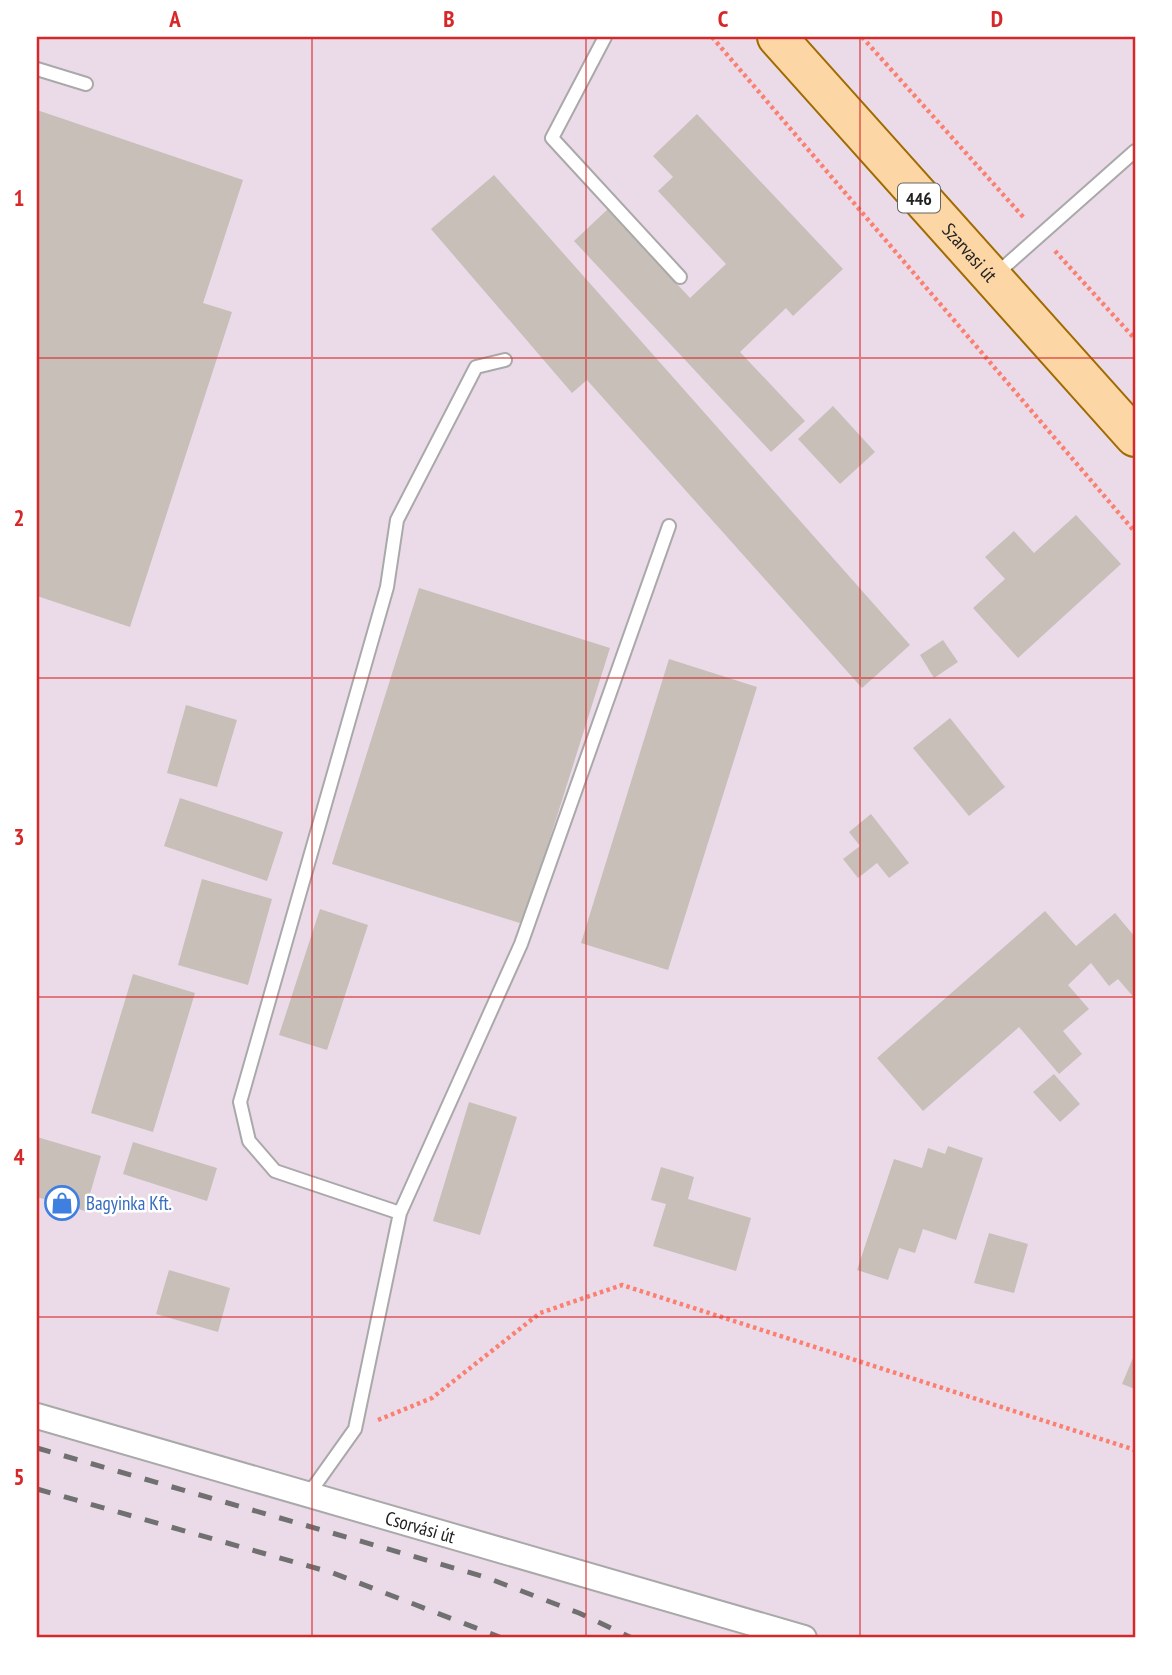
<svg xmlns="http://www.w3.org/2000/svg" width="1172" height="1675" font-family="'PT Sans Narrow',sans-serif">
	<rect width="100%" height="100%" fill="#f2efe9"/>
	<path fill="#ebdbe8" d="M37,37h1098v1601h-1098z"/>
	<path fill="#c7bfb8" d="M37,110l206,70 -40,123 29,9 -102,315 -93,-31z
		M697,114l146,155 -50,47 -7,-8 -46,44 65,69 -34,31 -197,-211 34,-32 82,89 36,-34 -68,-73 15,-14 -20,-21z
		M494,175l416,470 -48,43 -275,-308 -15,13 -141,-164z
		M833,406l42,46 -35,32 -42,-45z
		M1076,515l45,49 -103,94 -45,-50 32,-29 -20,-22 29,-26 20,22z
		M419,588l191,60 -87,276 -191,-60z
		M943,640l15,22 -24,16 -14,-23z
		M669,659l88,28 -89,283 -87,-27z
		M186,705l51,15 -20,67 -50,-14z
		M950,718l55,69 -36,29 -56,-68z
		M180,798l103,34 -16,49 -103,-35z
		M871,814l38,49 -20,15 -12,-15 -19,15 -15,-19 17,-13 -11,-14z
		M202,879l70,20 -24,86 -70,-20z
		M320,909l48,16 -41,125 -48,-15z
		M1045,911l31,35 39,-33 20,24v62l-17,-20 -9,7 -18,-23 -23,22 21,24 -26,22 19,23 -23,20 -40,-47 -96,84 -46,-53z
		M133,974l62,19 -42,139 -62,-19z
		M1054,1074l26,30 -20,18 -27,-30z
		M469,1102l48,15 -37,118 -47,-14z
		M37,1137l64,19 -16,55 -48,-14z
		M133,1142l84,26 -10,33 -84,-27z
		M948,1146l35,12 -27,82 -33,-11 -8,24 -16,-5 -11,32 -31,-10 37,-111 28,9 6,-20 17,6z
		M661,1167l33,10 -6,22 63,19 -15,53 -83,-25 13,-42 -15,-4z
		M989,1233l39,11 -14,49 -40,-10z
		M169,1270l61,18 -12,44 -62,-18z
		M1135,1353v36l-13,-5z"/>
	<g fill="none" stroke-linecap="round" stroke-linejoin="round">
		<g stroke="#a9a9a9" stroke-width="16">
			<path id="service" d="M605,37l-53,101 128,139
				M37,69l49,15
				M994,276l141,-125
				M400,1213l-125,-42 -26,-30 -9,-39 147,-515 10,-67 79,-153 29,-7
				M308,1495l47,-66 45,-216 121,-269 148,-418"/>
		</g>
		<g stroke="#a9a9a9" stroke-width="28">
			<g id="minor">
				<path id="s1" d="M37,1416l767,222"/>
			</g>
		</g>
		<g stroke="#a06b00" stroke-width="42">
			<g id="primary">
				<path id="s2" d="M777,37l358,400"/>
			</g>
		</g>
		<path stroke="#fa8072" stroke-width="4.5" stroke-dasharray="3.5 3.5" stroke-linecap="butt" d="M712,37l423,495
			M862,37l163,182
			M1055,251l80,88
			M378,1420l54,-22 108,-85 82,-28 513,165"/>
		<use href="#service" stroke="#fff" stroke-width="12"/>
		<use href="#minor" stroke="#fff" stroke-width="24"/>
		<use href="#primary" stroke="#fcd6a4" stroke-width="38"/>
		<path stroke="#707070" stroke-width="5" stroke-dasharray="14 14" stroke-linecap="butt" d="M37,1448l448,129 94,36 53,25
			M37,1489l296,84 169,65"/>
	</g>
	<path fill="none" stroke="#d62828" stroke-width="2" stroke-opacity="0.55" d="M312,37v1601M586,37v1601M860,37v1601M37,358h1098M37,678h1098M37,997h1098M37,1317h1098"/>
	<defs>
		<g id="shop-ring" transform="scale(1.75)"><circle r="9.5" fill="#fff" stroke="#3f7fe0" stroke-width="1.5"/><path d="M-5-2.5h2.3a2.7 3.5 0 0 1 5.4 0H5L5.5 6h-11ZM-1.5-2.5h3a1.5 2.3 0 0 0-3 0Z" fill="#3f7fe0"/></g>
	</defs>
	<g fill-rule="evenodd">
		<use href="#shop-ring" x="62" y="1203"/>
	</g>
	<g text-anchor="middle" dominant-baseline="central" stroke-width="5" stroke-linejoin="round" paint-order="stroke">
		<rect fill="#fff" stroke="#646464" stroke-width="2" x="898" y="183.5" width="42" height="29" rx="5"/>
		<g font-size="18" font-weight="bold" fill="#222">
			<text x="919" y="198">446</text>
		</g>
		<g font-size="19" fill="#222" stroke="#fff">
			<text stroke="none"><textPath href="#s2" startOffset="289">Szarvasi út</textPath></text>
			<text stroke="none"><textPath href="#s1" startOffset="399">Csorvási út</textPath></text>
		</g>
		<g font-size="19" fill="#366cbe" stroke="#fff" text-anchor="start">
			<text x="86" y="1203">Bagyinka Kft.</text>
		</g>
	</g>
	<rect width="1172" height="1675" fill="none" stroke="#ffffff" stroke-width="77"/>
	<rect x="38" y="38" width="1096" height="1598" fill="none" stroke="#d62828" stroke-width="2.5"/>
	<g font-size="23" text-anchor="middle" font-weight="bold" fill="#d62828">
		<text x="175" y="27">A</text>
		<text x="449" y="27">B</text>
		<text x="723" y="27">C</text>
		<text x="997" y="27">D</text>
		<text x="19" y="206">1</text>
		<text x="19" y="526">2</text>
		<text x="19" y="845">3</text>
		<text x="19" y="1165">4</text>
		<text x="19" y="1485">5</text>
	</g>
</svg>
